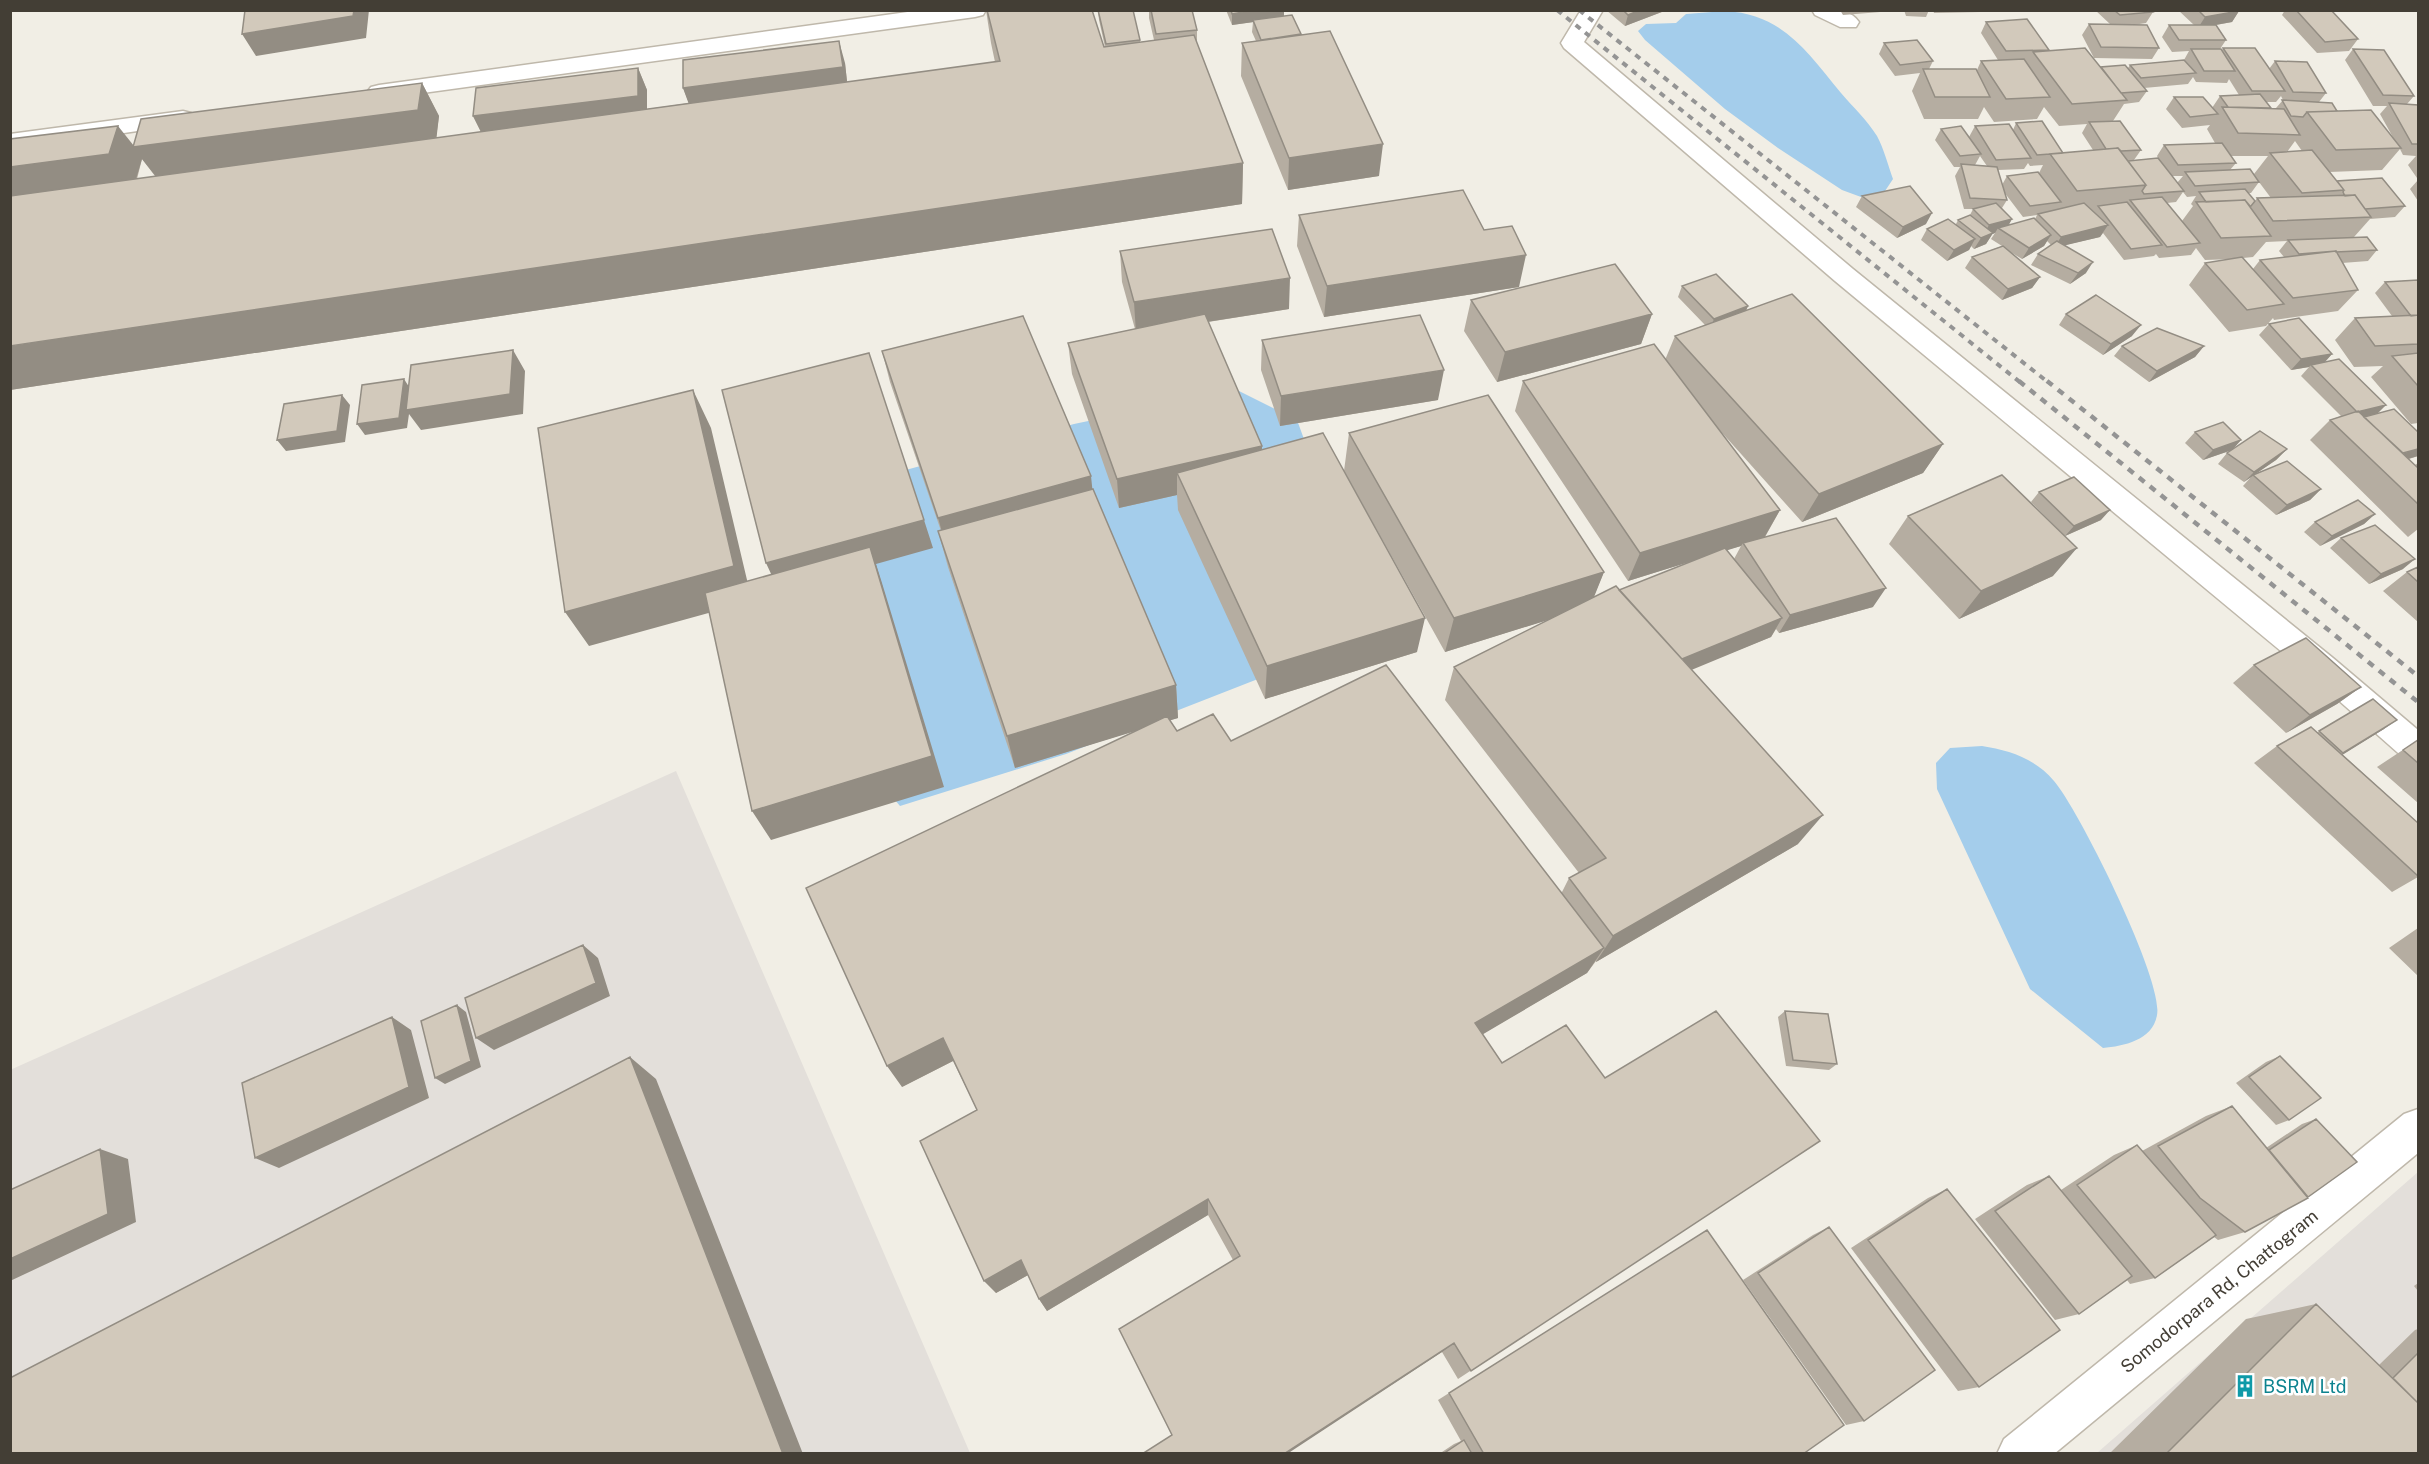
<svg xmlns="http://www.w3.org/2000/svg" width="2429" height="1464" font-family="'Public Sans',sans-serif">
	<rect width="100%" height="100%" fill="#f1eee5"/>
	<path fill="#e3dfda" d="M676,771l294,682h-959l-1,-383z
		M2418,1172v281h-321z"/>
	<path fill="#a4cdeb" d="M1725,11c58,3 82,41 116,82 12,14 26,27 36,43 7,13 11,29 16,43l-10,15 -22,3 -19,-7 -64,-42 -53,-39 -80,-69 -7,-9 8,-7 30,-1 10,-9z
		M1237,390l60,30 30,82 8,147 -269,105 -166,52 -51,-61 -9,-257 234,-64z
		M1982,746c27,4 54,13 72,35 25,29 110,200 103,234 -4,25 -33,31 -54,33l-73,-59 -93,-200 -1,-26 14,-15z"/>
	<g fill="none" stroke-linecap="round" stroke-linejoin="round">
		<g stroke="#bfb8ab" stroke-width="3">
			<path id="minor" d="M922,10h64l-3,5 -8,2 -596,82 -8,-2 -4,-5 4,-5 8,-2z
				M1581,10h22l-19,32 269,227 480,389 85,72v34l-12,-4 -95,-84 -476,-395 -271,-233 -3,-5z
				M1812,10c16,0 37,-3 47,12l-3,5h-16l-25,-12z
				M183,111l8,2 4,5 -4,5 -181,27v-16z
				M2418,1109v44l-364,301h-57l7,-15 400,-325z"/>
		</g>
		<use href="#minor" fill="#fff" fill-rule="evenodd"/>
		<path stroke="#949494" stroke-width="4" stroke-dasharray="6 6" stroke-linecap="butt" d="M1557,10l464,373
			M1579,10l470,373"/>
		<path stroke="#949494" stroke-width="4.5" stroke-dasharray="7 7" stroke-linecap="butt" d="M2019,381l399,321
			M2047,381l371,295"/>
	</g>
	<path fill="#b5ada1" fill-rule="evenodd" d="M986,10h106l12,37h1l-6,-27 -1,-10 42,30v2l14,-2 -5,-22v-8h43l5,20v13l46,120 -1,41 -1232,186 123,-245 289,-62 17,33 -3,22 45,-6 -8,-16 165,-48 9,22v19l42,-6 -6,-15 162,-25 2,19 148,-20 -4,-19zM142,159l13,17 -18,3z
		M1226,10h58v6l17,19 78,141 -91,14 -47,-114 1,-33 14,-2 -4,-9 1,-10 -21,3z
		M1606,10h61l-42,16z
		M1840,10h54l-1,1 -50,4z
		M1904,10h25l-3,7 -20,-1z
		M1933,10h48v2l-47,1z
		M2095,10h56l2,2 -7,11 -13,2 26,23 -7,11 -58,-1 -12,-23 7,-11h21z
		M2178,10h61v1l-7,11 -16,3 10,15 -6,9 2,1 1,-2 46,21 6,-8 51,32 -7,9 76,39 -15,-27 7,-8h-14l-28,-46 8,-11 61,47 -7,8 11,2v72h-1l-9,-13 8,-9 -13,-1 -3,-6 -18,21 -53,2 8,9 68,25 -10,11 -25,2 -16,18 23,13 -9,11 -26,2 16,27 -20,21 -64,9 -1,-2 -7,8 -37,6 -40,-47 16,-22 29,-4 -29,1 -9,-12 -5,7 -32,3 -3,-4 -2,2 -30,4 -21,-27 -3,4 -35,8 21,28 -16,11 -39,-19 7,-11 13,-9 -4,-4 -3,5 -22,13 -15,-9 33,27 -8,11 -30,12 -37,-32 7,-11 30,-11 -11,-7 4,-6h-2l-7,11 -12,5 -3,-3 -2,4 -22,11 -26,-21 6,-11 29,-5 2,-4 12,-5 3,-6h-9l-9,-33 5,-9h-6l-19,-27 6,-11 28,8 6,-11 38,4 3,-7 47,30 30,-3 -11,-17 5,-9 -28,2 -15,-19 -7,12 -43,3 -10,-15 -6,12h-54l-12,-28 8,-18 -25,3 -16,-22 5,-11 49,18 -4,8 48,1 4,-9 17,-1 -17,-27 5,-11 63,29 52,16 27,1 2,-3 54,-5 5,-9 -17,1 -10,-15 7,-12h25zM2193,77l3,5 31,1 2,-4 10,16 -19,1 -8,12 -38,-11 -8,12 16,19 28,-3 -3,4 8,14 -51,2 -7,11 1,2 -24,2 7,-10 -28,-29 11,-17 15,-2 8,-11 -3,-3 44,-4zM2281,96l2,4 -7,8h-5l-5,-6h10zM2295,141l7,10 -15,1zM1980,156l7,10 -14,-1h2zM2231,156h37l-14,18 -24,-4 6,-7zM2028,163l2,3 13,-1 -4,8 -32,3 -5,9 -4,-15 26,-1zM2172,176h11l-6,7zM2259,182l12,16h-14l-2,3 -7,-8h3zM2004,192l19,25 14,-2 -2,4 -27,6 4,-6 -10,-11 5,-8zM2183,192l4,5 9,-1 -5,8 2,2 -11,15 -15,-18 9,-1zM2287,241l-8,10 5,6 -24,3 -7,9 -10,-11 10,-1 13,-15z
		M2285,10h50l-4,1 27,28 -9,12 -32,2 -35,-38z
		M2418,180v21l-8,-12z
		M1862,196l64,28 -29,14 -41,-31z
		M1299,215l185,15 35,57 -195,30 -27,-71z
		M1120,251l169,58 -81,13 54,124v4l155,202 -152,47 -87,-189 -1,-15 -58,13 -47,-134 -4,-31 67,-14 -13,-47z
		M2418,280v143l-7,1 -40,-47 12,-11 -29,1 -19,-27 20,-22 37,-2 -17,-23 10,-11z
		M1682,286l66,20 -2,5 197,133 -20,29 -121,49 -86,-96 64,84 -15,27 108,70 -94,26 -3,-4 -5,8 -80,32 107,175 -202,118v-1l-9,12 -105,61 20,29 103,15 215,63 -362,238 -16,-27 -271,84 62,-176 -25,-45 -161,96 -8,-12 -11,-24 -32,18 -19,-183 -24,-49 -51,26 235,-357 -122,38 -67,-201 -10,-36h3l-51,-149 -8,-31 210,138 84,196 2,33 -8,2 7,11 54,10 331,151 7,-14 10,-5 -134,-173 9,-33 96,-48 -105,33 -101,-181 5,-38 255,139 -11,26 26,-8 79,-31 -70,22 -113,-170 8,-30 142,-21 10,-24 30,-11 -27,-28zM1741,546l-7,13 -8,-9z
		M1471,300l181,14 -11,30 -144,38 -33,-51z
		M2066,314l66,22 -29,19 -44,-30z
		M2269,324l63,30 -7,8 53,51 40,19v24l-9,3 6,6 3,-2v66l-10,8 -98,-97 20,-20 11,-4 -40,-40 8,-9 -18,3 -32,-35z
		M1262,340l176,60 -158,26 -19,-56z
		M2122,346h82l-9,11 -46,25 -35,-26z
		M2195,432l46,8 -9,10 -29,10 -18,-17z
		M2287,449l-11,11 -21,14 66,15 -11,11 -34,15 -33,-29 8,-9 -7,5 -26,-18 9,-11z
		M2039,492l62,28 -36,16 -34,-34z
		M2375,514l-11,10 -44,22 -16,-14 11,-10z
		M1908,516l145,60 -94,43 -70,-75z
		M2341,538l62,31 -34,15 -39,-36z
		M2418,567v55l-35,-31 24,-19z
		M2254,665l107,22 -24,17 -51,29 -53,-50z
		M2373,699l11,30 -42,25 76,69v54l-26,15 -138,-129 23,-17 41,-14z
		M2418,740v63l-41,-36z
		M2418,928v48l-29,-28z
		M1785,1011l52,53 -8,6 -43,-4 -8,-49z
		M2280,1056l9,64 -13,5 -40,-42 30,-21z
		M2232,1106l34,42 36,-24 14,-5 -71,113 -27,8 -4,-3 -59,41 -25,6 -3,-4 -48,34 -24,6 -80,-101 52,-34 22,-9 12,14 53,-35 23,-10 5,6 64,-35z
		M1947,1189l32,198 -21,4 -107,-143 77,-50z
		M1829,1227l35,194 -18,4 -103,-145 70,-45z
		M1707,1230l96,224h-364l15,-10 7,-3 -23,-41z
		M2418,1283v8l-4,-5z
		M2316,1304l63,61 36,-35 3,-1v125h-309l137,-135z"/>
	<path fill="#938d83" d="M354,10h15l-3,28 -110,18 -14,-22z
		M1254,10h30v8l-52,7v-11z
		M1640,10h27l-42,16 3,-11z
		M2239,11l-7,11 -34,6 7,-11z
		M839,41l6,22 3,27 -157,20 -8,-22z
		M638,68l9,22v28l-163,20 -11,-22z
		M422,83l17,33 -3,26 -279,36 -15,-19 -8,27 -124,16v-35l108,-41 16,20z
		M1383,144l-4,32 -91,14 1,-32z
		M1243,163l-1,41 -1232,186v-44z
		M1932,213l-6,11 -29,14 6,-11z
		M2012,219l-6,11 -8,-2 -3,5 -12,3 6,-11z
		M2108,225l-8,12 -46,11 7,-11z
		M1993,233l-7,11 -12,5 7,-11z
		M2051,235l-7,11 -22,13 7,-11z
		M1975,239l-6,11 -22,11 7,-11z
		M1526,255l-7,32 -195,30 3,-31z
		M2093,262l-7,11 -16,11 8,-11z
		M2040,277l-8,11 -30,12 6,-11z
		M1290,278l-1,31 -153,24 -2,-31z
		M1748,306l-5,11 -33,12 4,-10z
		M1652,314l-11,30 -144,38 8,-30z
		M2141,325l-9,11 -29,19 8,-11z
		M2204,346l-9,11 -46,25 8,-11z
		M513,350l12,21 -2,43 -102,16 -12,-16 -2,14 -42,7 -8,-11 47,-45 7,11z
		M2332,354l-10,11h-11l-2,2 -18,3 10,-11z
		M1444,370l-6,30 -158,26 1,-30z
		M693,390l18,38 41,173 -163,45 -24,-34z
		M342,395l8,10 -5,37 -59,9 -9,-11z
		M2386,405l-11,11 -11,1 -7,-5z
		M2241,440l-9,10 -29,10 10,-10z
		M1943,444l-20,29 -121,49 17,-28z
		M1262,446l-1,30 -84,-3v22l-58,13 -2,-29z
		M2287,449l-11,11 -32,22 10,-10z
		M2418,449v7l-28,8 11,-10z
		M1091,476l3,29 -148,41 -8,-28z
		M2321,489l-11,11 -34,15 11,-10z
		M1780,510l-16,28 -21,5 -2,3 -113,35 12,-28z
		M2110,510l-9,10 -36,16 9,-10z
		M2375,514l-11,10 -44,22 12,-10z
		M924,520l9,28 -57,16 6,19 62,204 -173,53 -19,-29 27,-220 -13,-28z
		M2077,548l-24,28 -94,43 22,-28z
		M2415,559l-12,10 -34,15 12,-10z
		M1604,572l-14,35 -145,45 9,-34z
		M1886,588l-13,19 -94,26 11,-18z
		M1425,618l-8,34 -152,47 2,-33z
		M1782,618l-11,19 -111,46 9,-19z
		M1176,685l2,33 -163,50 -8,-32z
		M2361,687l-24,17 -51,29 24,-18z
		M2397,720l-13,9 -53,33 12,-9z
		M1823,815l-25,29 -202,118 17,-26z
		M583,945l15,13 12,38 -116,54 -18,-12z
		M1604,948l-17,25 -124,73 12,-23z
		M457,1005l9,7 15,55 -36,17 -10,-6z
		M392,1017l19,13 18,68 -150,70 -24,-10z
		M943,1038l12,22 -53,27 -15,-21z
		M630,1057l26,22 147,375h-20z
		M100,1149l28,10 8,63 -126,59v-22z
		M1208,1199v16l-161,96 -8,-12z
		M1021,1260l9,14 -34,19 -12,-12z
		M1454,1343l-12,9 -155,102h-3z"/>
	<path fill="#d2c9bb" stroke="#938d83" stroke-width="1.5" d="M245,10h109l-1,6 -111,18z
		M987,10h105l12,37 90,-12 49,128 -1233,183v-150l990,-135z
		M1098,10h35l7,30 -34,4z
		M1151,10h41l5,20 -41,4z
		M1231,10h23l-22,4z
		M1623,10h17l-12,5z
		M2114,10h37l2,2 -33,3z
		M2198,10h41v1l-34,6z
		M2296,10h35l27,29 -33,3z
		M1292,15l9,19 -40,6 -8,-20z
		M2027,19l22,31 -43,1 -20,-29z
		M2089,24l58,1 12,23 -58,-1z
		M2169,25h47l10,15h-47z
		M1330,31l53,113 -94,14 -47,-115z
		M1917,40l16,21 -33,4 -16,-22z
		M839,41l4,26 -160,21v-28z
		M2085,48l42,52 -55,4 -39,-52z
		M2223,48h32l30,43h-33z
		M2191,49h30l14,22h-31z
		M2353,49l31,1 30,46 -31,-1z
		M2024,59l26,38 -44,2 -25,-38z
		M2184,60l12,13 -55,5 -11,-13z
		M2275,61l32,1 19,31 -33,-1z
		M2125,65l22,26 -26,2 -20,-26z
		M638,68v28l-165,20 3,-28z
		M1923,69h53l14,28h-55z
		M422,83l-4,27 -285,37 8,-28z
		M2260,94l11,14 -43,-1 -8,-11z
		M2174,97h29l15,17 -28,3z
		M2282,100l50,3 5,8 -30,1 -4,5 -12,-1z
		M2389,103l29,2v39h-6z
		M2222,107l62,2 16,26 -62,-2z
		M2371,110l30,38 -65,2 -29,-38z
		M2042,121l21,32 -26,2 -21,-32z
		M2120,121l21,29 -20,1 -3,-3 -12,1 -17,-27z
		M2009,124l22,34 -35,2 -21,-34z
		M118,126l-9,28 -99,13v-28z
		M1961,126l20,28 -21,2 -19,-27z
		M2222,143l14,20 -58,2 -14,-20z
		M2118,148l28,37 -69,6 -27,-37z
		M2312,150l32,40 -42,3 -32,-40z
		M2158,158l26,33 -40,3 -2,-3 4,-6 -18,-24z
		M1961,164l36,3 10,33 -37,-2z
		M2250,169l9,13 -64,4 -10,-14z
		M2038,172l23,30 -31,4 -23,-30z
		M2382,178l23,28 -40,3 -10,-14 -10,1 -2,-4 1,-2 -7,-9z
		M1910,186l22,27 -29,14 -41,-31z
		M2245,189l10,12 -4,5h-1l-5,-6 -39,2 -7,-10z
		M1463,190l21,40 28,-4 14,29 -199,31 -28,-71z
		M2355,195l16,22 -98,4 -16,-23z
		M2162,197l38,46 -33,4 -37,-47z
		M2245,200l26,36 -50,2 -25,-36z
		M2127,202l35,43 -31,4 -33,-43z
		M1996,203l16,16 -23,6 -16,-16z
		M2084,203l24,22 -47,12 -23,-23z
		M1970,215l23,18 -12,5 -23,-18z
		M2034,218l17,17 -22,13 -31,-20z
		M1948,219l27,20 -21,11 -27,-21z
		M1272,229l18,49 -156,24 -14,-51z
		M2367,237l10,13 -41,2v-1l-37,3 -11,-14z
		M2057,241l36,21 -15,11 -40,-19z
		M2003,246l37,31 -32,12 -36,-32z
		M2336,251l22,39 -65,8 -33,-38z
		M2242,257l42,47 -37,6 -42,-47z
		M1615,264l37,50 -147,38 -34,-52z
		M1716,274l32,32 -34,13 -32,-33z
		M2418,280v35l-7,1 -26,-34z
		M1792,294l151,150 -124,50 -144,-158z
		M2096,295l45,30 -30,19 -45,-30z
		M1205,314l57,132 -145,33 -49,-136z
		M1420,315l24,55 -163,26 -19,-56z
		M2418,315v29l-43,2 -20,-28z
		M1023,316l68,160 -153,42 -56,-167z
		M2299,318l33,36 -31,5 -32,-35z
		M2157,328l47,18 -47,25 -35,-25z
		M1654,344l126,166 -140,43 -117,-172z
		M513,350l-3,44 -104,16 5,-45z
		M869,353l55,167 -158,43 -44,-173z
		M2418,353v33l-26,-30z
		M2339,359l47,46 -29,7 -46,-47z
		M404,379l-5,39 -42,6 5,-39z
		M693,390l41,176 -169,46 -27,-184z
		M342,395l-5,36 -60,9 7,-36z
		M1488,395l116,177 -150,46 -105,-185z
		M2394,409l24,23v17l-15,4 -39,-36z
		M2358,411l60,57v36l-88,-84z
		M2223,422l18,18 -28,10 -18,-18z
		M2260,431l27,18 -33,23 -27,-19z
		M1323,433l102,185 -158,48 -90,-193z
		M2287,461l34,28 -34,16 -34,-30z
		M2002,475l75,73 -96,43 -73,-75z
		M2074,477l36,33 -36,16 -35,-34z
		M1093,489l83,196 -169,51 -69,-205z
		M2358,500l17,14 -43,22 -17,-14z
		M1836,518l50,70 -96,27 -47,-72z
		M2375,525l40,34 -34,15 -40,-36z
		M870,547l62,209 -180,55 -47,-218z
		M1725,548l57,70 -100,41 -63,-69z
		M2418,567v15l-11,-10z
		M1616,586l207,229 -210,121 -44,-58 37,-20 -152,-191z
		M2306,638l55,49 -51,28 -56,-50z
		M1386,665l218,283 -129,75 27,40 64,-38 39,53 111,-67 104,130 -349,230 -17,-28 -170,111h-142l30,-19 -53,-106 121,-73 -32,-57 -169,100 -18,-39 -37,21 -64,-140 57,-31 -34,-72 -56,28 -81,-178 361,-172 10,15 36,-17 18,27z
		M2373,699l24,21 -54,33 -24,-22z
		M2311,727l107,96v53l-141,-130z
		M2418,740v23l-15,-13z
		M583,945l13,38 -120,55 -11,-40z
		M457,1005l14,56 -36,17 -14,-57z
		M1785,1011l43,3 9,50 -44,-4z
		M392,1017l17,70 -154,71 -13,-75z
		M2280,1056l41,42 -32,22 -40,-43z
		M630,1057l153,397h-773v-76z
		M2232,1106l76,92 -63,34 -45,-34 -42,-52z
		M2316,1119l41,43 -49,35 -39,-47z
		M2137,1145l79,90 -61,43 -78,-93z
		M100,1149l8,65 -98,45v-69z
		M2049,1176l83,100 -53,38 -84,-103z
		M1947,1189l113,141 -81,57 -111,-147z
		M1829,1227l106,143 -71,51 -106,-148z
		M1707,1230l137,195 -41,29h-319l-35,-61z
		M2316,1304l102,99v51h-252z
		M2418,1353v50l-25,-25z
		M1464,1440l8,14h-29z"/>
	<defs>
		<g id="building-bare" transform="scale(1.8)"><path d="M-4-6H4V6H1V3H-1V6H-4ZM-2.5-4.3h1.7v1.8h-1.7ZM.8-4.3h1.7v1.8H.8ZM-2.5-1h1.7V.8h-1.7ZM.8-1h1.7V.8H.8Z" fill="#0f9aa8" stroke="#fff" stroke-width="2.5" paint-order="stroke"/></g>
	</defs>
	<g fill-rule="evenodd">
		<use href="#building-bare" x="2245" y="1386"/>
	</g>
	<g text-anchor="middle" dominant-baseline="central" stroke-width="5" stroke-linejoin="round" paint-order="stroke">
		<g font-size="18" fill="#433e35" stroke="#fff">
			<text transform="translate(2219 1291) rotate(-39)">Somodorpara Rd, Chattogram</text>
		</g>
		<g font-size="18" fill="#0d838f" stroke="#fff" text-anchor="start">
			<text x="2263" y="1386">BSRM Ltd</text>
		</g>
	</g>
	<rect width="2429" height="1464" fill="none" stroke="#433e35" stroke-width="24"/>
</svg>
